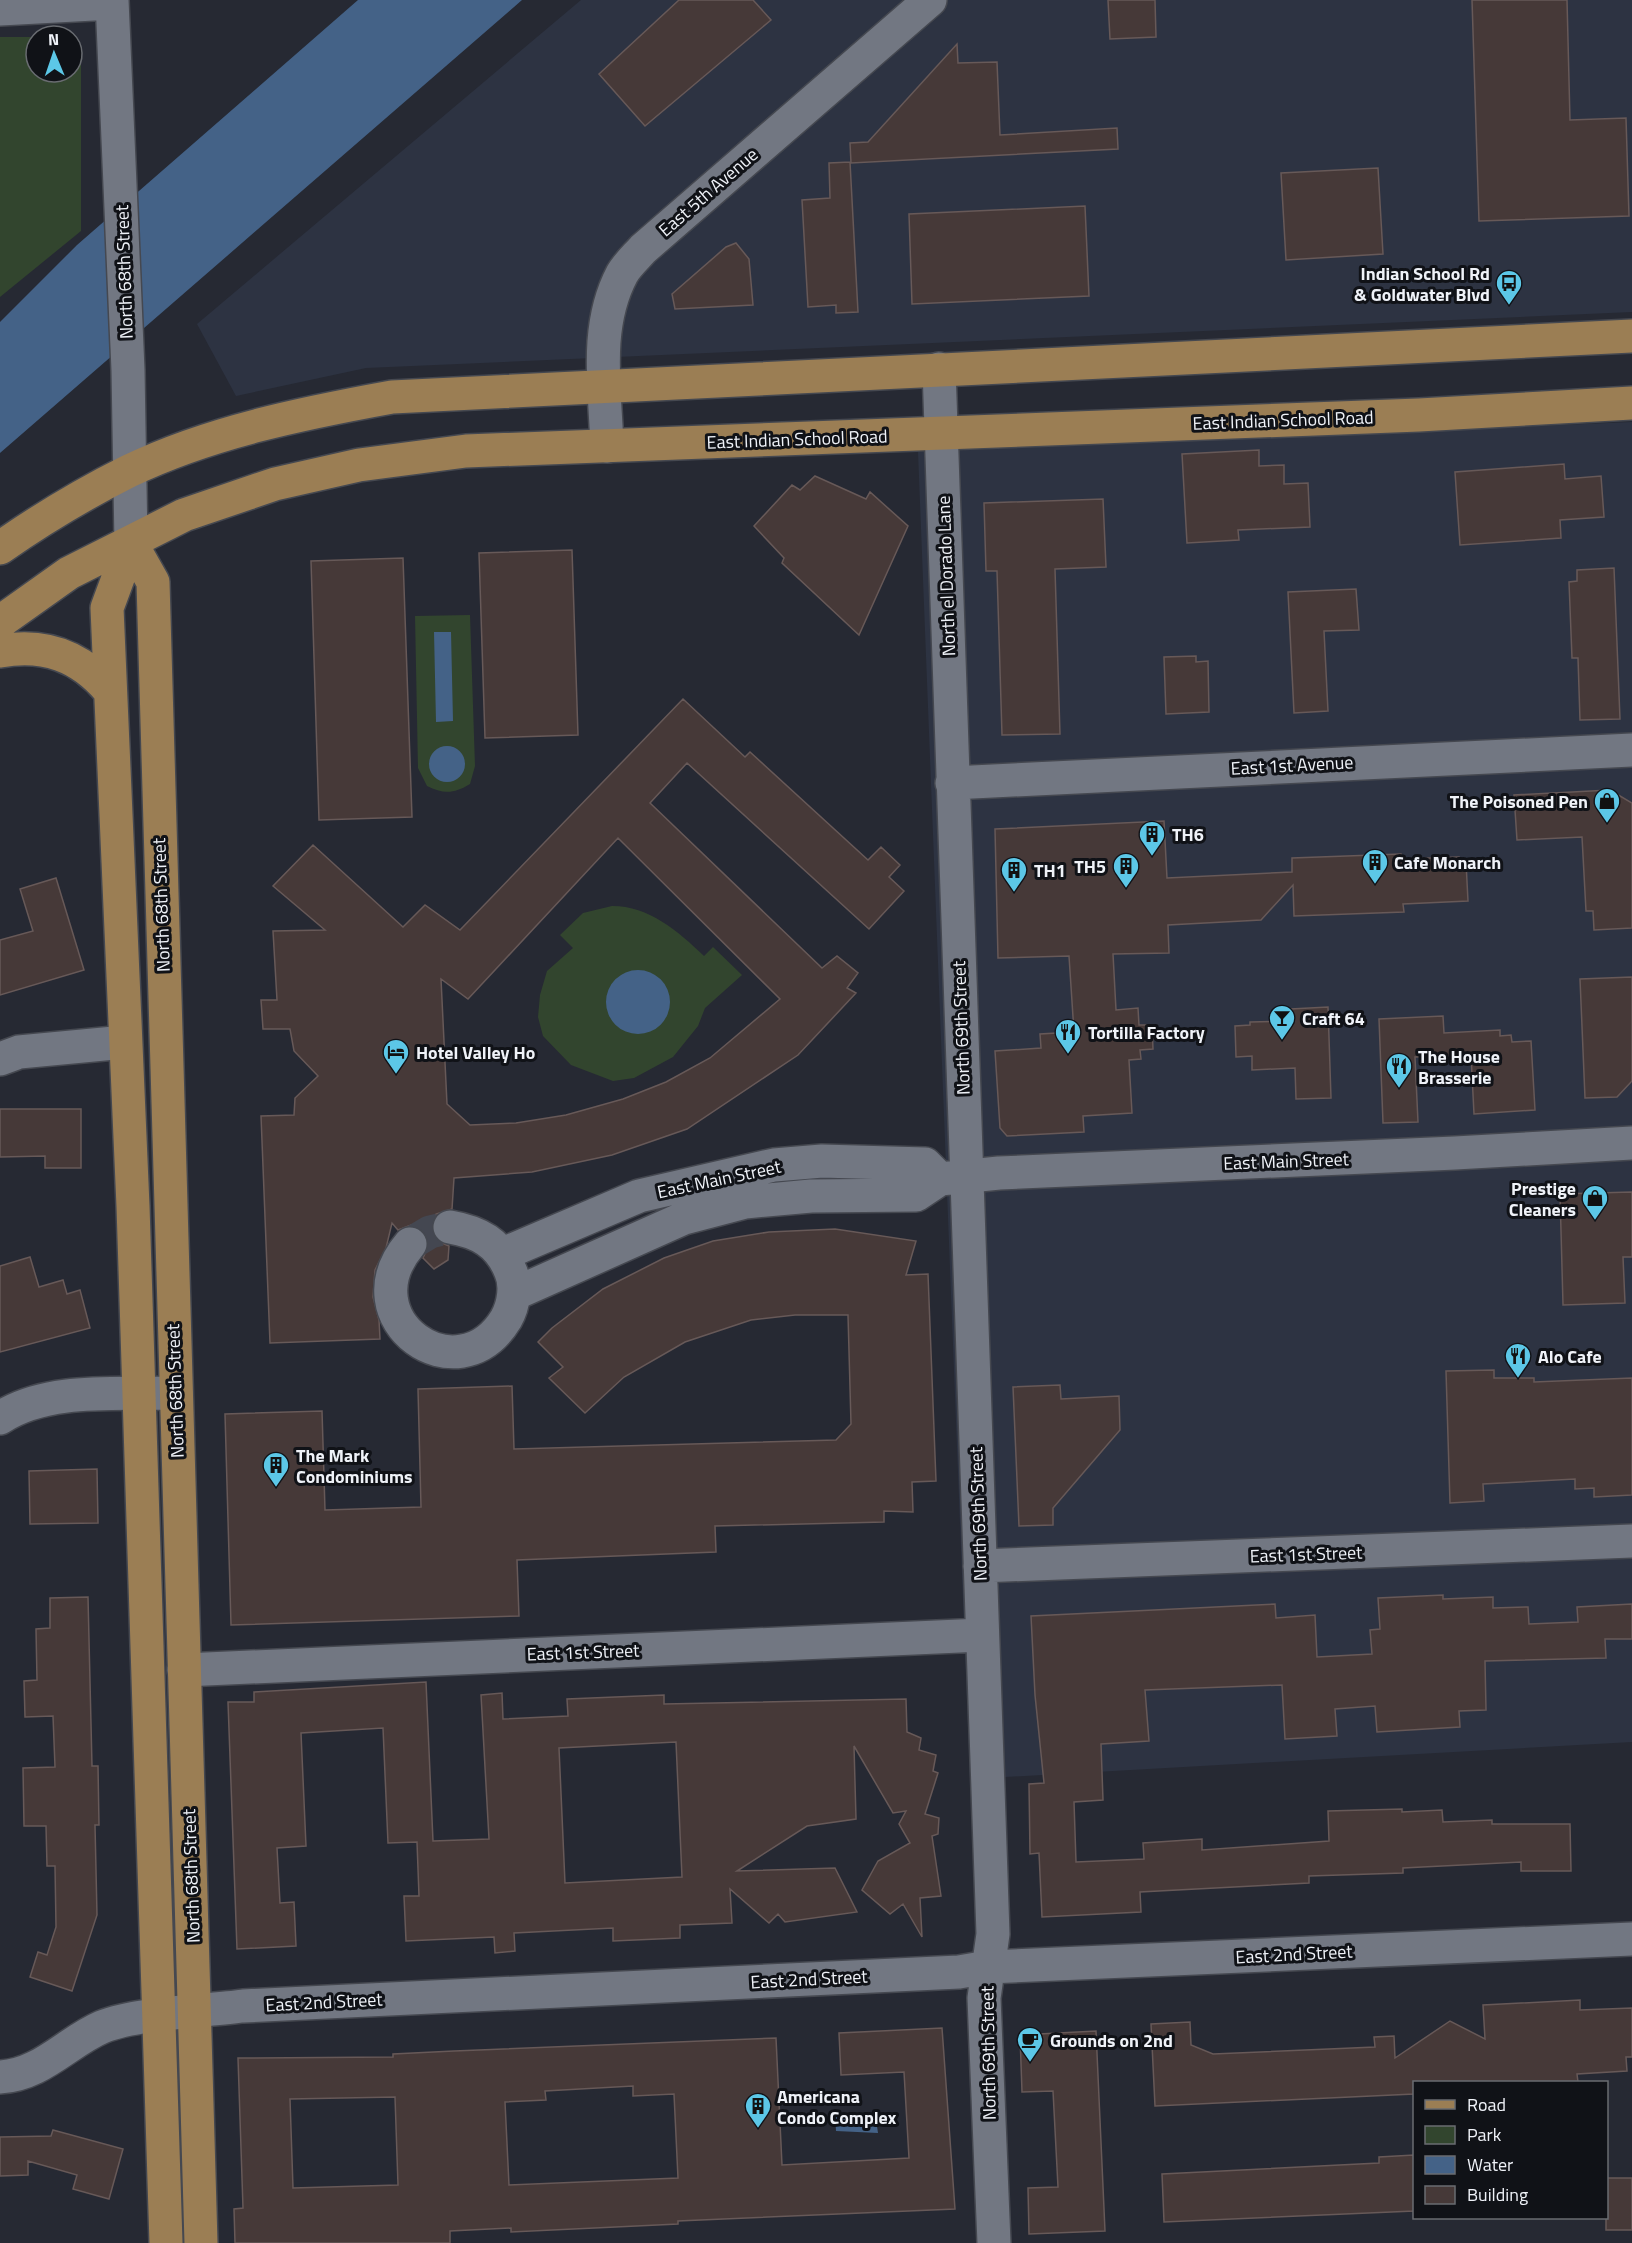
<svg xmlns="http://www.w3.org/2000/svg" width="1632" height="2243" font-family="'Titillium Web',sans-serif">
	<rect width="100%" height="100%" fill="#262933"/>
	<path fill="#2d3342" d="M581,0h1051v312l-1266,56 -130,28 -39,-72z
		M1632,422v1320l-662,37 -52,-1327z"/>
	<path fill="#32452e" d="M36,36v36h36v-28l9,19v168l-81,66v-260l39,-1h2z
		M470,615l5,151 -5,18c-16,10 -27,10 -43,2l-9,-18 -3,-152z
		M612,906c37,0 66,25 92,50l9,-9 29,28 -37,33 -7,18 -25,31 -39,21 -21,3 -42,-16 -28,-29 -5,-19 2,-22 7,-24 26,-23 -13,-13 23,-22z"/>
	<path fill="#446287" d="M358,0h164l-522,453v-131l77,-77z
		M434,632h17l2,89 -17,1z
		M429 764a18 18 0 1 1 36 0a18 18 0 1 1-36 0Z
		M606 1002a32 32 0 1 1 64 0a32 32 0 1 1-64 0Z
		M875,2113l3,20 -42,-2 -1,-16z"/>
	<path fill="#463938" stroke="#675958" stroke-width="1.5" fill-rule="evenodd" d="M679,0h74l18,20 -126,106 -46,-52z
		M1108,0h47l1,37 -46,2z
		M1472,0h95l3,120 56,-2 3,98 -150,5z
		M957,44l1,19 39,-1 3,73 117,-7 1,21 -267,14 -1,-20 18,-1z
		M850,162l8,150 -22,1v-8l-28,2 -6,-107 28,-2 -1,-35z
		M1378,168l5,86 -97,6 -5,-87z
		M1085,206l4,90 -177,8 -3,-90z
		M736,243l13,16 4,46 -78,4 -3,-15 54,-47z
		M1259,450v16l25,-1v19l24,-1 2,44 -72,3 1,10 -52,3 -5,-89z
		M1564,464l1,15 36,-3 3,41 -44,3 1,18 -101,7 -5,-73z
		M815,476l51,23 4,-7 38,34 -49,109 -77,-72 2,-5 -30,-32 38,-41 8,5z
		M1103,499l3,68 -51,2 5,165 -58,1 -5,-164h-11l-2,-68z
		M572,550l6,185 -93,3 -6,-185z
		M403,558l9,259 -93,3 -8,-259z
		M1614,568l6,151 -40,1 -2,-62h-6l-3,-76 8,-1v-11z
		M1356,589l3,41 -35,1 4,80 -34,2 -6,-121z
		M1196,656v6l12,-1 1,51 -43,2 -2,-57z
		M683,699l62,58 5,-5 118,108 13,-13 19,18 -11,12 15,14 -35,38 -182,-166 -37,40 172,165 15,-12 21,17 -11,15 9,5 -58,62 -111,74 -75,26 -80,17 -78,6 -2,31 -16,5 -4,10v9l5,8 12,5 -1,14 -14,9 -11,-11 6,-13 -3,-11 -7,-6 -8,-3 -13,5 -6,-7 -6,25 -11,22 -2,27 6,23 1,19 -110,4 -9,-227 33,-1 1,-17 23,-22 -24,-25 -4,-22h-27l-2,-29h16l-4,-69 52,-1 -52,-44 40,-41 90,82 22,-22 35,25zM618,838l162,161 -70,59 -44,24 -43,17 -57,16 -50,8 -46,2 -23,-21 -6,-125 27,20z
		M1610,790l22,13v125l-38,2 -1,-19h-7l-4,-74 -65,3 -3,-45z
		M1164,821l3,57 125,-6v-14l109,-4 1,5 57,-2v5h7l2,39 -65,3 1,8 -110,4 -1,-31 -32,35 -93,5 1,28 -56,1 3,56 22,-2 1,17h13l1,24 -13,1 1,9 -12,1 3,53 -49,3 1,16 -77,4 -7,-8 -5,-77 46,-3 -1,-14 34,-2 -5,-76 -71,2 -3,-129z
		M56,878l28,92 -84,25v-55l33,-9 -13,-42z
		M1632,977v104l-15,16 -32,1 -5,-119z
		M1328,1007l3,91 -35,1 -1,-31 -43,2v-14l-16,1 -1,-31 15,-1v-3l41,-1v-12z
		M1443,1016l1,17 56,-3v6l11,-1 1,7 19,-1 4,69 -61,4 -3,-59 -56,2 3,65 -35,1 -4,-104z
		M0,1109h81v59h-36v-12l-45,1z
		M1632,1192v65h-9l2,46 -62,2 -3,-111z
		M835,1229l81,12 -10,34 22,-1 8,207 -24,1 1,30 -29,-1v11l-169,4 1,26 -199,8 2,56 -288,9 -6,-211 97,-3 3,99 96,-3 -3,-118 94,-3 2,63 322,-9 15,-16 -3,-109h-53l-44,5 -66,22 -61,35 -39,36 -36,-35 14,-11 -25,-25 14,-14 51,-39 61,-31 49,-17 56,-9z
		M30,1257l9,30 24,-7 4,14 13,-4 10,38 -90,24v-86z
		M1494,1370v8h40v4l98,-4v117l-38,2v-9l-19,1v-10l-92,5 1,17 -34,2 -4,-132z
		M1060,1385l1,14 58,-3 1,34 -67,78v17l-34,1 -6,-139z
		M97,1469l1,54 -68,1 -1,-53z
		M1443,1595v4l50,-2v11l35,-1 1,17 49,-2 -1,-15 55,-3v35h-27l1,19 -121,3 1,49 -27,1 1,16 -83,5 -2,-26 -40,3 2,27 -52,3 -3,-54 -137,5 4,51 -48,3 2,56 -29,2 2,60 68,-3 -1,-16 59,-4v11l127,-9 -1,-30 74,-2v3l40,-2 1,12 49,-2v4h78l1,47h-50v-9l-118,6v5l-94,3v7l-169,9 1,20 -99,5 -3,-64 -9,1 -1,-70 15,-1 -9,-88 -4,-79 244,-12 1,14 39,-3 2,42 55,-3 -2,-24 10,-1 -2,-31z
		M88,1597l4,169h6l1,59h-4l2,90 -25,76 -42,-14 8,-25 9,3 9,-28 -1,-61h-8l-1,-40h-22l-1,-58 32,-1 -2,-51 -28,1 -1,-36 13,-1 -1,-51 14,-1v-30z
		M426,1682l7,159 56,-2 -8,-144 21,-2 1,26 65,-3 -1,-17 97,-4v9l242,-5 1,33 14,6 -2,12 17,5 -3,16 5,2 -13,41 14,4 -1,16 -6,2 9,60 -21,2 2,39 -19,-33 -13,10 -28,-24 16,-29 32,-18 -11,-19 7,-13 -13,2 -39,-67 2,73 -49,7 -70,45 98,-3 22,44 -72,10 -7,-8 -9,9 -39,-34 2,34 -52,2v13l-67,3v-13l-99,5 1,18 -20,2 -1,-16 -88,4 -2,-45h15l-2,-54 -29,1 -5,-115 -82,5 5,113 -29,2 3,55 14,-1 2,44 -59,3 -9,-247h26v-10zM676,1742l6,135 -117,6 -6,-135z
		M1580,2000v10l52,-2v49h-6l1,14 -50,3 1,8h-164v12l-259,12 -4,-82 39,-2 1,23 22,9 162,-7 -1,-10 20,-1 1,22 55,-37 35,18 -2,-34z
		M942,2028l13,181 -277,12v3l-167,8v-4l-61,3v12h-215l-1,-34 9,-1 -5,-150 155,-1v-3l61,-3 322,-13 6,127 127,-7 -5,-86 -63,3 -2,-42zM633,2086v10l41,-2 4,84 -169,7 -4,-83 41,-2 -1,-9zM395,2097l3,88 -105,3 -3,-89z
		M1096,2031l9,200 -76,3 -1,-46 30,-1 -5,-96 -31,1 -2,-57z
		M53,2130l70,19 -14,50 -36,-10 4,-14 -49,-14v14l-28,1v-39l51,-1z
		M1414,2155v56l-250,11 -2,-48 217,-11v-6z
		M1606,2178h26v52h-26z"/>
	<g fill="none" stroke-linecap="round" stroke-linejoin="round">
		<path stroke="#444751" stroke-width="33" stroke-dasharray="33 16" stroke-linecap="butt" d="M410,1244l20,-12 20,-5"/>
		<g stroke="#454850" stroke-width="36">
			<path id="minor" d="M112,0l16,370 3,173
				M0,9l112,-6
				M939,369l54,1565 -9,64 10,245
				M607,446c-2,-58 -13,-119 15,-172 5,-9 14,-17 21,-25l287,-249
				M952,783l680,-33
				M0,1059l19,-7 106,-10
				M410,1244c-64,75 48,154 96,75 8,-14 11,-35 4,-49 -11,-27 -31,-38 -60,-43
				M503,1254l136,-58 135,-31 48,-4 103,3 15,15
				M514,1294l170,-76 61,-16 66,-6 105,-1 24,-16 59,-6 456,-20 177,-10
				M0,1418c48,-32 121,-23 176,-25
				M980,1566l652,-25
				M184,1670l798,-35
				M0,2077c41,-2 67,-35 102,-50 34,-14 103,-16 141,-21l716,-34 29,-5 644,-28"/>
		</g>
		<g stroke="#454850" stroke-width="36">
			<path id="major" d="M131,543l22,39 48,1661
				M131,543l-24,65 26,598 33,1037
				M0,548c40,-28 85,-55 129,-77 81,-39 175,-58 263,-74l1240,-61
				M0,622l69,-49 115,-58 91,-31 84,-19 107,-14 953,-36 213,-12
				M0,651c45,-8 80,5 109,39"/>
		</g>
		<use href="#minor" stroke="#727782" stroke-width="33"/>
		<use href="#major" stroke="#9b7e54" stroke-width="33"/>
	</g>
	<defs>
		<g id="bus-pin" transform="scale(1.35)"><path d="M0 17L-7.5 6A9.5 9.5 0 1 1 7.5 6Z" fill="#5cc7e7" stroke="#101217"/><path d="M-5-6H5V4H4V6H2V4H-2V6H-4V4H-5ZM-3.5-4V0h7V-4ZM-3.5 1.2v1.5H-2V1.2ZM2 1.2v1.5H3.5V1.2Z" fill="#111"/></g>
		<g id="shop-pin" transform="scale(1.35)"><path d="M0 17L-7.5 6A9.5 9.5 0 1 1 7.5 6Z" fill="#5cc7e7" stroke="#101217"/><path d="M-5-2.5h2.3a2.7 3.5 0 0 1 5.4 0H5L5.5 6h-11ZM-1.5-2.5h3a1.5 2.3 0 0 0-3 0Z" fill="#111"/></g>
		<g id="building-pin" transform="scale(1.35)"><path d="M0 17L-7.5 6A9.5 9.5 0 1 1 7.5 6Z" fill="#5cc7e7" stroke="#101217"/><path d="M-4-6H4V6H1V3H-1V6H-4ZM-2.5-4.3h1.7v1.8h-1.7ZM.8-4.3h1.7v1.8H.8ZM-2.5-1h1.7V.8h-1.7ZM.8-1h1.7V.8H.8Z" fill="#111"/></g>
		<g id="bar-pin" transform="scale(1.35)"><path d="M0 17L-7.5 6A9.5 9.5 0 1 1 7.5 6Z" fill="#5cc7e7" stroke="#101217"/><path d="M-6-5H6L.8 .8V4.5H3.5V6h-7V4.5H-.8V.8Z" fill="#111"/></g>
		<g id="restaurant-pin" transform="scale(1.35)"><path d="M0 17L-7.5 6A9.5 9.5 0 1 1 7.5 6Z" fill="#5cc7e7" stroke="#101217"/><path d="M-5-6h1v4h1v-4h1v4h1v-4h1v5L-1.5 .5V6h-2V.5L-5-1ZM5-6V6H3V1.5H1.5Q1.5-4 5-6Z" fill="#111"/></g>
		<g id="hotel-pin" transform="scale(1.35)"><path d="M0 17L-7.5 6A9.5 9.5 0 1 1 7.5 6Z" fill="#5cc7e7" stroke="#101217"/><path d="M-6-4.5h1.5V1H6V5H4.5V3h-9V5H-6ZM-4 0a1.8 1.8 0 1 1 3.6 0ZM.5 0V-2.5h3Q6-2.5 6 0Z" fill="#111"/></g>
		<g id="cafe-pin" transform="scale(1.35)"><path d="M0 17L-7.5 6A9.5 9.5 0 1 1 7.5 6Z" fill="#5cc7e7" stroke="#101217"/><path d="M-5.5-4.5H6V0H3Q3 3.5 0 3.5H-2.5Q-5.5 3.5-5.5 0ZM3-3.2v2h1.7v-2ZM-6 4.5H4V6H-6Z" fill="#111"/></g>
	</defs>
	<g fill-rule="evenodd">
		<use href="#bus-pin" x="1509" y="283"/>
		<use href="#shop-pin" x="1607" y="801"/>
		<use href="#building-pin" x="1152" y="834"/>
		<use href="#building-pin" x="1375" y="862"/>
		<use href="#building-pin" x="1126" y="866"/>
		<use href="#building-pin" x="1014" y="870"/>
		<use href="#bar-pin" x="1282" y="1018"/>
		<use href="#restaurant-pin" x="1068" y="1032"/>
		<use href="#hotel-pin" x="396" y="1052"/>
		<use href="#restaurant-pin" x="1399" y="1066"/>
		<use href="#shop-pin" x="1595" y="1198"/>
		<use href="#restaurant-pin" x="1518" y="1356"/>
		<use href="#building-pin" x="276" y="1465"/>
		<use href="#cafe-pin" x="1030" y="2040"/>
		<use href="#building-pin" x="758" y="2106"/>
	</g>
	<g text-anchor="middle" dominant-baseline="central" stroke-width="6" stroke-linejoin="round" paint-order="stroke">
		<g font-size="18" fill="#eff2f8" stroke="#101217">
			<text transform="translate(708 192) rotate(-41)">East 5th Avenue</text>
			<text transform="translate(124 272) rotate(-92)">North 68th Street</text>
			<text transform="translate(1283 420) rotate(-2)">East Indian School Road</text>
			<text transform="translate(797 439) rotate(-2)">East Indian School Road</text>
			<text transform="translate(946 576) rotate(-92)">North el Dorado Lane</text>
			<text transform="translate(1292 765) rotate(-3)">East 1st Avenue</text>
			<text transform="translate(161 905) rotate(-92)">North 68th Street</text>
			<text transform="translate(961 1028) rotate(-92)">North 69th Street</text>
			<text transform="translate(1286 1161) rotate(-2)">East Main Street</text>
			<text transform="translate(719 1179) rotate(-12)">East Main Street</text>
			<text transform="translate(175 1391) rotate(-92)">North 68th Street</text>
			<text transform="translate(978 1514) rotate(-92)">North 69th Street</text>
			<text transform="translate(1306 1554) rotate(-2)">East 1st Street</text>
			<text transform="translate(583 1652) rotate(-2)">East 1st Street</text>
			<text transform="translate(191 1876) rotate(-92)">North 68th Street</text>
			<text transform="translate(1294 1954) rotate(-3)">East 2nd Street</text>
			<text transform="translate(809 1979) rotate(-3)">East 2nd Street</text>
			<text transform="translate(324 2002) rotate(-3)">East 2nd Street</text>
			<text transform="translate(988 2053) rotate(-91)">North 69th Street</text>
		</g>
		<g font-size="18" font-weight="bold" fill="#eff2f8" stroke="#101217" text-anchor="start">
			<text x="1490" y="273" text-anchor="end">Indian School Rd<tspan x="1490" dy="21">&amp; Goldwater Blvd</tspan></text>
			<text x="1588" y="801" text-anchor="end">The Poisoned Pen</text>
			<text x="1172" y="834">TH6</text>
			<text x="1394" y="862">Cafe Monarch</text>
			<text x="1106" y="866" text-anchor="end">TH5</text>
			<text x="1034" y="870">TH1</text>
			<text x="1302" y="1018">Craft 64</text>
			<text x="1088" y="1032">Tortilla Factory</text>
			<text x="416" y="1052">Hotel Valley Ho</text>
			<text x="1418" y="1056">The House<tspan x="1418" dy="21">Brasserie</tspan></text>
			<text x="1576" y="1188" text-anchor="end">Prestige<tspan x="1576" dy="21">Cleaners</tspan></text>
			<text x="1538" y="1356">Alo Cafe</text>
			<text x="296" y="1455">The Mark<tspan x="296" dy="21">Condominiums</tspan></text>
			<text x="1050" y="2040">Grounds on 2nd</text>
			<text x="777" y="2096">Americana<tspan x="777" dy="21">Condo Complex</tspan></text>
		</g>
	</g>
	<rect x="1413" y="2081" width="195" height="138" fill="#101217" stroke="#696c71" stroke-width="1.5"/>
	<rect x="1425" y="2100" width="30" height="9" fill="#9b7e54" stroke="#696c71" stroke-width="1.5"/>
	<text x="1467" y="2111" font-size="18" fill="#eff2f8">Road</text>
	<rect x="1425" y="2126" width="30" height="18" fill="#32452e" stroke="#696c71" stroke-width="1.5"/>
	<text x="1467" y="2141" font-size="18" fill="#eff2f8">Park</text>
	<rect x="1425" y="2156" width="30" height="18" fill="#446287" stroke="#696c71" stroke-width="1.5"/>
	<text x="1467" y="2171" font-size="18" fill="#eff2f8">Water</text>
	<rect x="1425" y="2186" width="30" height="18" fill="#463938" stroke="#696c71" stroke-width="1.5"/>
	<text x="1467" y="2201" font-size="18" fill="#eff2f8">Building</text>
	<g transform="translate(54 54) rotate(358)"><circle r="28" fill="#101217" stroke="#696c71" stroke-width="1.5"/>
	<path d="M0-4.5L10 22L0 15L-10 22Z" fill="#5cc7e7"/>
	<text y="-9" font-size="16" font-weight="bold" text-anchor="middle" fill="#eff2f8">N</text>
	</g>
</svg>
